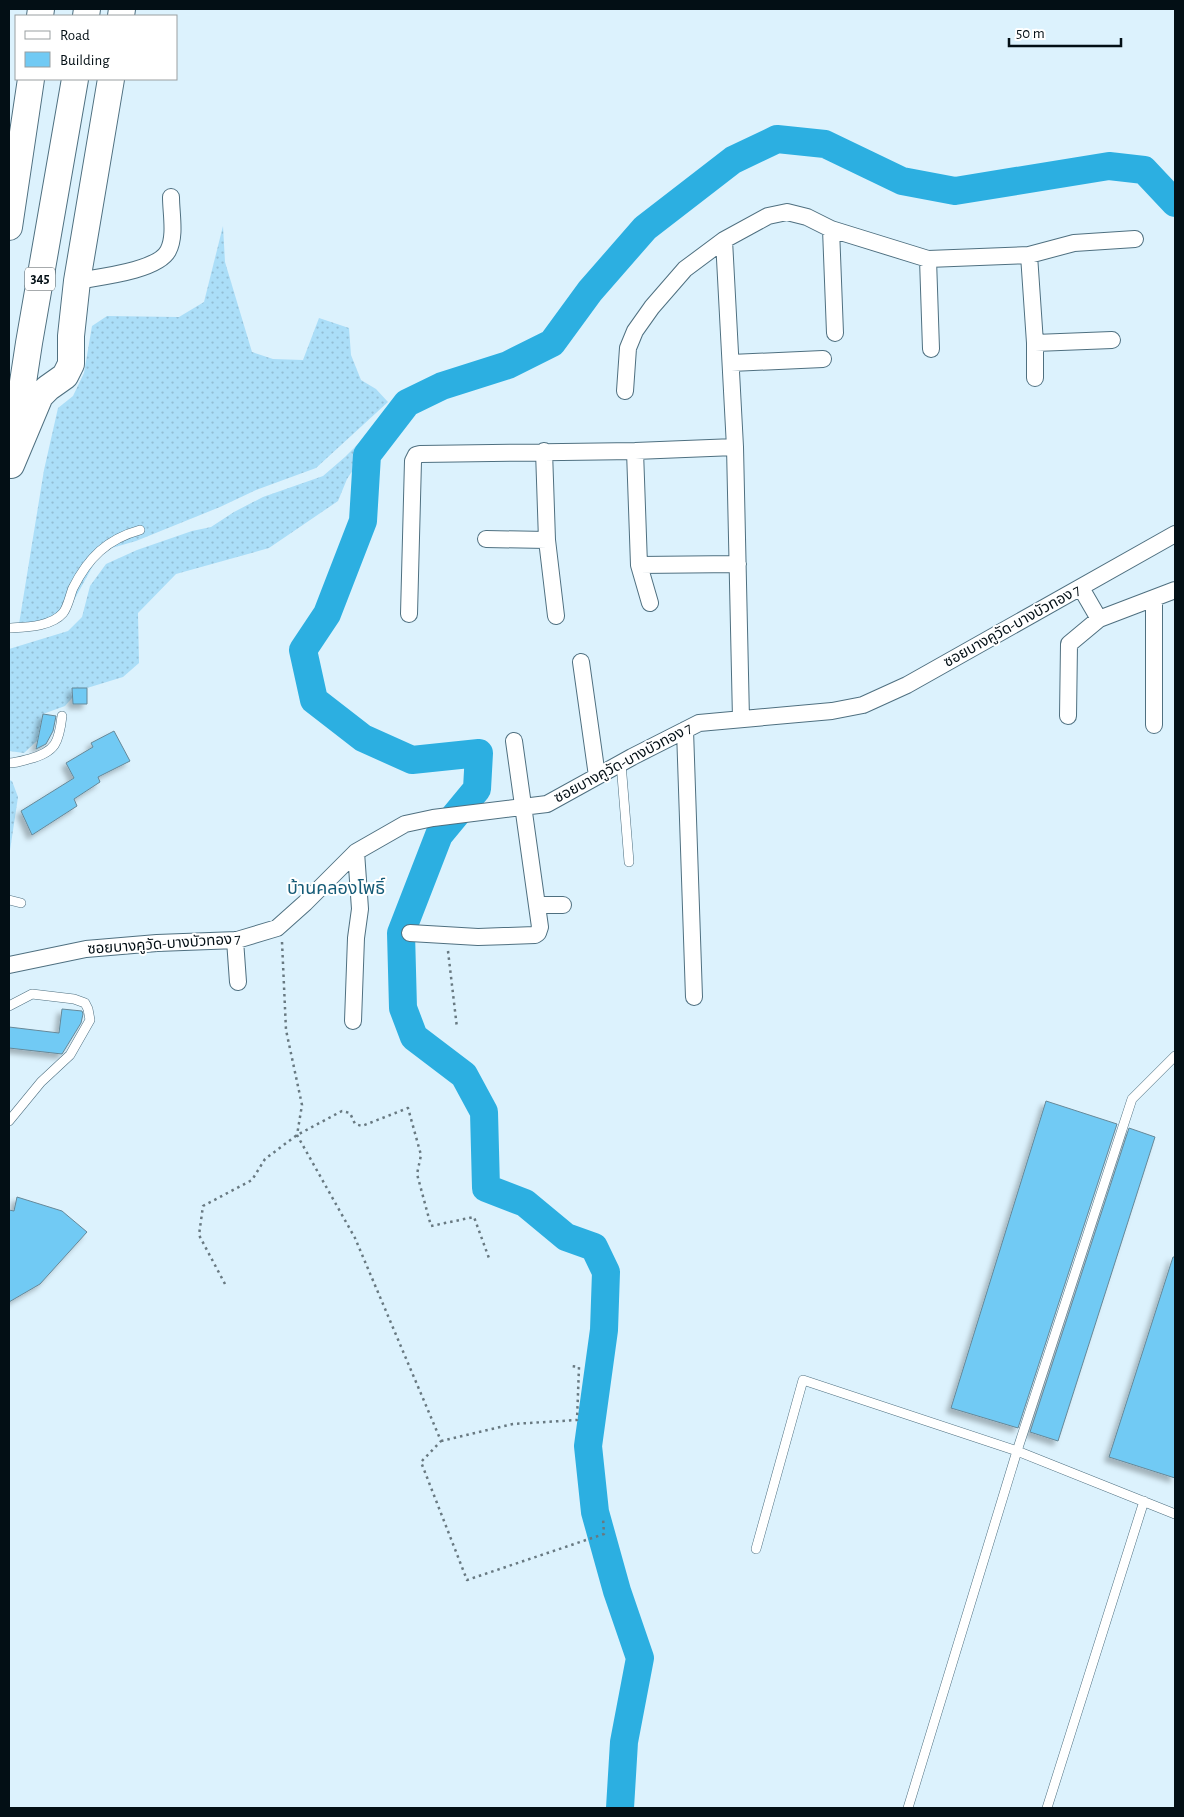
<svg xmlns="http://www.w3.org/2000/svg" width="1184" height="1817" font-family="'Alegreya Sans','Noto Sans Thai',sans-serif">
	<defs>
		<pattern id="grass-dots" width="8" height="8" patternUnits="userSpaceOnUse" patternTransform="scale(1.25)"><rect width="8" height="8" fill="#abdef8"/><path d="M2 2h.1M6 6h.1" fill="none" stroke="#92bdd4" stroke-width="1.8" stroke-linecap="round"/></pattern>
		<filter id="shadow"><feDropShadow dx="-4.5" dy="4.5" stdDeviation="2.5" flood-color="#0004"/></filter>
	</defs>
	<rect width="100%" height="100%" fill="#dcf2fd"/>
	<path fill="url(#grass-dots)" d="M223,226l2,36 27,90 21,7 30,1 16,-42 30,10 2,27 10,25 15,9 12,13 -72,66 -60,22 -36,17 -84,34 -35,10 -28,51 -22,23 -32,-1 25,-154 14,-62 15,-12 11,-23 8,-47 15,-10 72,1 25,-15z
		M393,409l-46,70 -9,22 -69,47 -93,26 -38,39 1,50 -16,14 -36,11h-15v10l-7,8 -22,8 -6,27 -13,12 -15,-2v-102l59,-18 14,-14 8,-31 16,-22 31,-14 55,-19 19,-4 23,-15 29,-15 60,-21 22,-19z
		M9,780l3,1 6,16 -9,60z"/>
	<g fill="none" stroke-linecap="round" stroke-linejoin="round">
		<path stroke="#2cafe1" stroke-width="28" d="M620,1808l4,-66 16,-84 -23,-67 -22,-79 -7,-66 16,-116 2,-58 -12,-25 -28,-10 -41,-34 -39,-15 -2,-76 -20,-37 -50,-38 -11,-29 -2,-75 38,-98 38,-46 2,-36 -67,7 -49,-22 -49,-38 -11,-50 24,-36 36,-93 4,-66 40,-52 35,-17 66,-21 44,-22 38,-52 55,-63 88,-68 44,-21 48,5 77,37 53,10 154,-25 35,4 31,33"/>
	</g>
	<path fill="#71caf4" stroke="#668898" filter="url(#shadow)" d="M72,688h15v16h-14z
		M43,714l13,2 -3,15 -7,13 -10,5z
		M114,731l16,30 -32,16 2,5 -26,17 3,7 -45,29 -11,-24 53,-33 -8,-15 27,-16 -2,-4z
		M62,1009l20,2 1,3 -2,9 -19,31 -53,-6v-21l50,6z
		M1046,1101l71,23 -99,304 -67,-20z
		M1129,1128l26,9 -97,304 -28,-9z
		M17,1197l45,14 25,21 -47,52 -31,18v-92l5,1z
		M1173,1257h2v221l-66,-21z"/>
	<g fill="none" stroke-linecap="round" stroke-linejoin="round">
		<g stroke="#4f7080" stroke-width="10">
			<path id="lane" d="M9,628c16,-1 42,-1 54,-15 5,-6 7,-18 10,-25 15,-30 34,-49 67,-58
				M9,763c7,0 13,-2 20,-4 27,-7 30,-17 33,-43
				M621,763l8,99
				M9,900l12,3
				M9,1006l23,-12 42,5 11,4 3,6 2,11 -20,35 -29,27 -32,39
				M756,1549l47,-169 214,71 158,63
				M908,1808l109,-357 115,-352 43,-43
				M1047,1808l97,-307"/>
		</g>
		<g stroke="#4f7080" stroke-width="18">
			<path id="street" d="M831,229l4,104
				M724,240l11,207 6,272
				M1029,255l6,88v35
				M928,259l3,90
				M77,281c22,-4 80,-10 91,-30 8,-15 3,-37 3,-54
				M1035,343l77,-3
				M731,363l92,-4
				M625,391l3,-43 7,-17 17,-24 33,-38 39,-29 44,-24 19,-4 20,5 24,12 97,30 101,-4 45,-12 61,-4
				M544,451l3,89 9,76
				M635,451l4,114 11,38
				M486,539l61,1
				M639,565l99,-1
				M1081,588l18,31
				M1154,598v127
				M409,614l4,-153 3,-6 4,-1 215,-3 100,-4
				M581,662l16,114
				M1068,716l1,-72 30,-25 76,-29
				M685,730l9,267
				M537,905h26
				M410,933l68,4 57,-2 3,-2 2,-6 -26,-186
				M235,940l3,42
				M9,965l77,-16 71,-6 80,-3 40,-12 28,-25 51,-51 49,-28 28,-6 114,-14 85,-47 67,-34 133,-12 31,-6 44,-20 268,-151
				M353,1021l3,-83 4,-29 -4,-57"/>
		</g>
		<g stroke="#4f7080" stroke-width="28">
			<path id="primary" d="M40,16l1,-7
				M86,16l1,-7
				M121,16l1,-7
				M9,227l22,-148
				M16,428l13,-85 46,-264
				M11,465l29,-69 8,-8 17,-12 6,-12v-28l6,-55 34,-202"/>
		</g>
		<path stroke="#687981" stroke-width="2.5" stroke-dasharray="2.5 4" stroke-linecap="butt" d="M282,942l4,88 16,75 -5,30 58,103 86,203 -20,21 46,118 137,-46 -1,-16
			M448,951l9,77
			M225,1284l-26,-49 4,-29 49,-26 13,-21 32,-24 45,-24 8,2 5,11 7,2 46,-18 13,47 -4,19 14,52 43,-9 16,44
			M441,1441l72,-17 64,-4 2,-53 -8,-1"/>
		<use href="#lane" stroke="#fff" stroke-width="9"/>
		<use href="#street" stroke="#fff" stroke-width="16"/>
		<use href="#primary" stroke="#fff" stroke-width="26"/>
	</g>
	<g text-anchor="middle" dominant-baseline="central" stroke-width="4" stroke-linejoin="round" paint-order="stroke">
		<rect fill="#fff" stroke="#4f575b" stroke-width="1" x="25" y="267.5" width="30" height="23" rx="4"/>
		<g font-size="14" font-weight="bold" fill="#030f15">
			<text x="40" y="279">345</text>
		</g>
		<g font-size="15" fill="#030f15" stroke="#fff">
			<text transform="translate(1012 626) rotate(-29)">ซอยบางคูวัด-บางบัวทอง 7</text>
			<text transform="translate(623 763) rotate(-28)">ซอยบางคูวัด-บางบัวทอง 7</text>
			<text transform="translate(164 944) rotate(-4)">ซอยบางคูวัด-บางบัวทอง 7</text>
		</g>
		<g font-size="18" fill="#155b77" stroke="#fff">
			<text x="336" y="889">บ้านคลองโพธิ์</text>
		</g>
	</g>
	<rect width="1184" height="1817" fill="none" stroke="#030f15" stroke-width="20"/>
	<rect x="15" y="15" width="162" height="65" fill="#ffffff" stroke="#9a9fa1"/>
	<rect x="25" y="31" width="25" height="8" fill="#ffffff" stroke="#9a9fa1"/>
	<text x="60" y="40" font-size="15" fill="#030f15">Road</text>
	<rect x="25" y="52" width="25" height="15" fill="#71caf4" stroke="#9a9fa1"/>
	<text x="60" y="65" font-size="15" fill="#030f15">Building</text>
	<path d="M1009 38v8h112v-8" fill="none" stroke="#030f15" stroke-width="2.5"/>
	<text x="1016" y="38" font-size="15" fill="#030f15" stroke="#ffffff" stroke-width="4" paint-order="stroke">50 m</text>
</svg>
